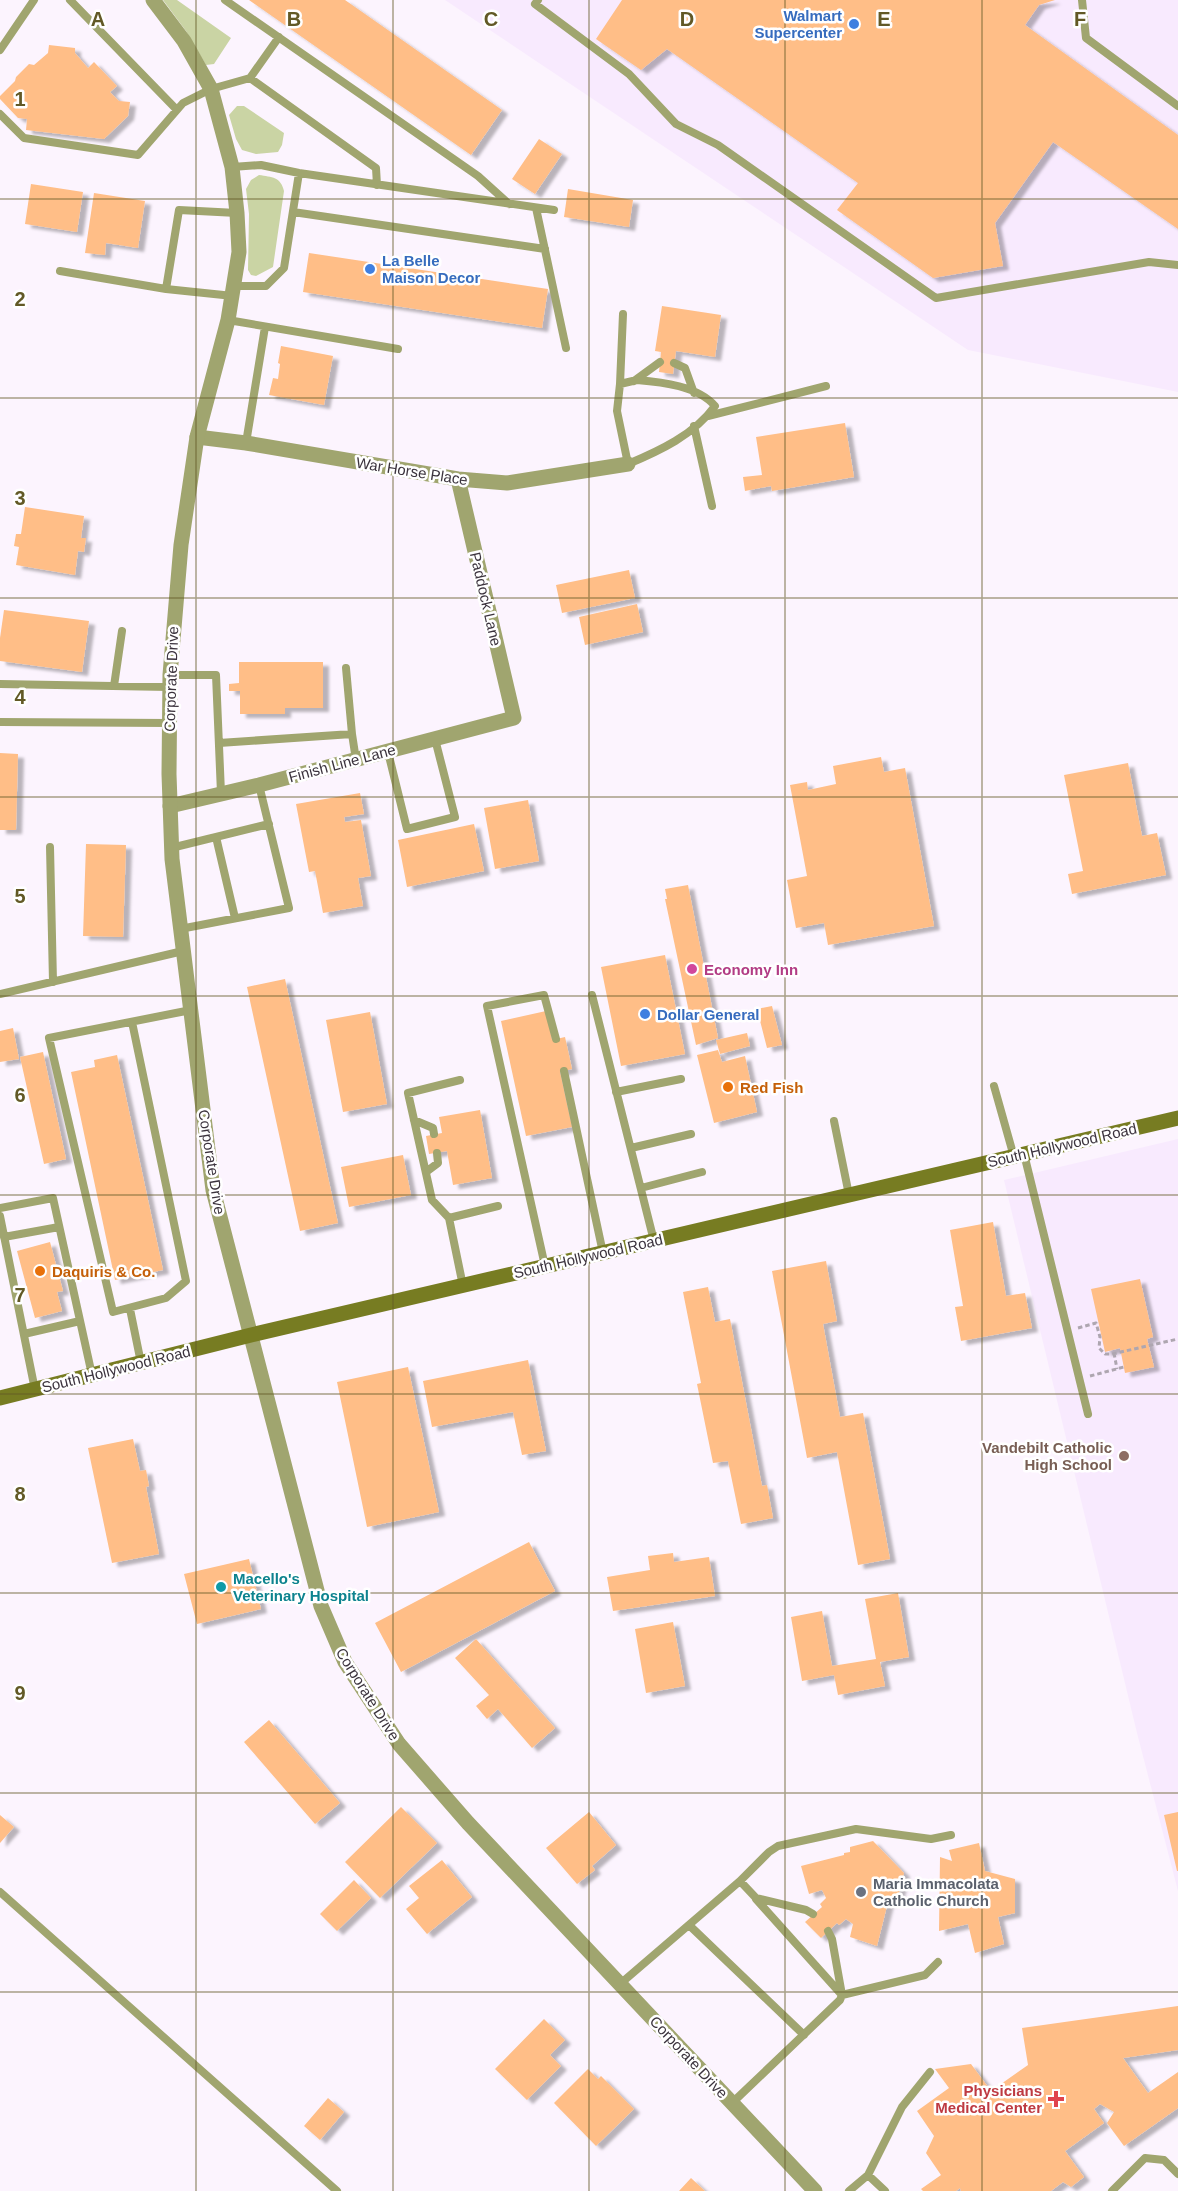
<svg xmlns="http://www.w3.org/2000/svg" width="1178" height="2191" font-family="Arial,sans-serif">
	<defs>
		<filter id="shadow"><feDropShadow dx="6" dy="4" stdDeviation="1.5" flood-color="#0004"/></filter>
	</defs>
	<rect width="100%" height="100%" fill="#fcf4fe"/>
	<path fill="#f8eafe" d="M445,0h733v392l-210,-42z
		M1178,1139v752l-41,-158 -133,-553z"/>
	<path fill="#cad4a4" d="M163,0h14l54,38 -17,26 -8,1 -20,-34z
		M237,106h7l40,27 -2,12 -4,7 -22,2 -14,-4 -6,-11 -7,-24z
		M259,175c13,2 22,2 25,16l-11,76 -17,9 -5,-1 -3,-5 1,-56 -3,-25 5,-9z"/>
	<path fill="#ffbe87" filter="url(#shadow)" d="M249,0h96l157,110 -31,45z
		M622,0h433l-16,5 -14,20 153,110v94l-125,-87 -58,81 8,43 -70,12 -96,-68 21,-27 -191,-134 -26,21 -45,-31z
		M49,45l26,3v5l13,15 6,-6 23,24 -7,6 9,9 11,1 -2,14 -24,23 -78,-9 1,-11 -9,-1 -18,-19v-3l15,-15 1,-4 13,-13 5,1 14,-12z
		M539,139l23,15 -27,40 -23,-15z
		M31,184l52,8 -6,40 -52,-8z
		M568,189l65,11 -4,27 -65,-10z
		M94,193l51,8 -7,47 -32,-5 -1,12 -20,-2z
		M309,253l239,36 -6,39 -239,-36z
		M662,306l59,9 -6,42 -39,-6 -3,23 -14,-2 2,-20 -6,-1z
		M281,346l52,10 -9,49 -55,-10 4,-17 5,1 2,-15 -2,-1z
		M845,423l9,54 -82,14 -1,-5 -26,5 -2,-14 19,-2 -6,-38z
		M25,507l59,9 -3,22h5l-2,14 -6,-1 -3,24 -59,-10 3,-18 -5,-1 2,-12h5z
		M629,570l6,28 -73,15 -6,-28z
		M637,604l6,28 -58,13 -6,-28z
		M4,610l85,11 -7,51 -82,-11v-23z
		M239,662h84v46h-38v6h-45v-23h-11v-7l10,-1z
		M0,753l18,1 -2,76h-16z
		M881,757l3,15 21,-4 29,158 -106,19 -4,-22 -28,5 -9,-48 20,-4 -17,-91 17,-3 1,8 28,-6 -3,-18z
		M1128,763l14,73 15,-3 9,42 -94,19 -4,-20 15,-3 -19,-96z
		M360,793l4,21 -20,3 1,5 16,-2 10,56 -13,2 5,28 -40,7 -8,-42 -6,1 -13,-68z
		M528,800l11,61 -44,8 -11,-61z
		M474,824l10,47 -77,16 -9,-47z
		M86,844l40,1 -3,92 -40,-1z
		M688,885l30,153 -22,7 -31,-146h2l-2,-10z
		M665,955l20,99 -64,12 -20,-99z
		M285,979l53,244 -38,8 -53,-244z
		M772,1006l10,39 -15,3 -10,-39z
		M546,1011l6,29 13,-3 7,32 -12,3 12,55 -46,9 -25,-115z
		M370,1012l17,92 -44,8 -17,-92z
		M13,1028l6,31 -19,3v-31z
		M747,1033l3,13 -30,8 -4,-14z
		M718,1050l4,12 23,-6 12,56 -43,11 -17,-68z
		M43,1052l23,107 -22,5 -24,-107z
		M117,1055l46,215 -48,10 -44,-208 24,-5 -1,-7z
		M480,1110l12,68 -39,7 -6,-34 -18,3 -3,-18 16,-3 -3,-16z
		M403,1155l8,40 -62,12 -8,-40z
		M993,1222l13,74 19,-3 7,35 -71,13 -6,-34 8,-1 -13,-76z
		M50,1242l13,49 -6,1 5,19 -27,7 -18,-67z
		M826,1261l11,60 -14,3 17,93 23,-4 27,146 -32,6 -21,-113 -30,6 -35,-187z
		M1140,1279l13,58 -6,2 7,28 -29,6 -5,-25 -15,4 -14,-63z
		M708,1287l7,35 15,-3 32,167 5,-1 6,33 -32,6 -13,-63 -15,2 -16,-79 4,-1 -18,-91z
		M528,1360l18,91 -24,4 -9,-43 -81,15 -9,-46z
		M408,1367l31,145 -72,15 -30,-145z
		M133,1439l7,32 6,-1 3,16 -3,1 13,67 -47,9 -24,-115z
		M529,1542l26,49 -154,81 -26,-49z
		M673,1553l1,9 35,-5 6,39 -102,15 -6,-34 43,-7 -2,-14z
		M249,1559l12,50 -64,15 -13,-50z
		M898,1593l11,64 -29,5 5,24 -47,9 -4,-20 -32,6 -11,-64 31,-6 10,55 44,-7 -11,-60z
		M673,1622l12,64 -39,7 -11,-64z
		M476,1639l79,89 -23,20 -34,-39 -11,10 -11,-13 13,-11 -34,-37z
		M269,1720l71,83 -25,21 -71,-82z
		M401,1807l36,36 -57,55 -35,-36z
		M589,1812l27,33 -24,21 3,4 -18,14 -31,-36z
		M1178,1812v59h-1l-13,-56z
		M0,1815l14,12 -14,16z
		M873,1841l31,32 -6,24 -5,-1 -2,8 -3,-2 -11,44 -27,-9 3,-13 -7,-5 -7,6 -2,-2 -16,15 -16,-16 17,-15 -2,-3 6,-6 -4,-8 -13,4 -8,-28 43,-11v-2l6,-1v-5z
		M979,1843l6,28 30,8v34l-17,4 6,27 -29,9 -7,-29 -29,7 1,-74 12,4 -3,-11z
		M442,1860l30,37 -45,37 -21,-25 13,-11 -10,-12z
		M354,1880l17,18 -34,33 -17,-17z
		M1178,2006v44l-55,8 25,35 30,-21v36l-54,38 -17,-23 7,-11 -14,-8 -6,5 10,14 -39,28 19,26 -13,10 -8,-5 -12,9h-90l-1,-3 -4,3h-33l-2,-2 20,-14 -15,-22 8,-17 -17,-25 32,-23 -14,-19 36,-5 20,27 37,-26 -6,-37z
		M544,2019l21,21 -15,15 11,11 -34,34 -32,-31z
		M588,2069l10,10 3,-3 33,33 -38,37 -42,-43z
		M328,2098l16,14 -24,28 -16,-14z
		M691,2178l14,13h-26z"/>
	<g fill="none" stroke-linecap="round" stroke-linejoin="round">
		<path stroke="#aea6b0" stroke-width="3" stroke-dasharray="4.5 3" stroke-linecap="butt" d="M1078,1328l18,-5 4,14 -1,11 6,6h7l66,-15
			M1114,1353l3,16
			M1090,1376l34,-9"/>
		<path stroke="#a0a56f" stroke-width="8" d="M70,0l107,110
			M225,0l253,176 31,28
			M538,0l-3,4 94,70 47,50 42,21 218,153 213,-36 29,3
			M1082,0l4,38 92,68
			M0,50l34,-50
			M250,78l126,90 1,17
			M0,114l24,24 114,17 45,-52 28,-14 39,-11 29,-41
			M232,167l29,-2 38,8 255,37
			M536,208l30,140
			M293,212l252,37
			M60,271l106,18 67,7
			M235,286h31l18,-18 15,-95
			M166,289l13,-79 58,3
			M228,320l170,29
			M674,363l11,5 9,25
			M637,380c25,2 61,6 78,26 -21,29 -56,45 -87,58l-11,-53 3,-27z
			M634,381l26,-19
			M620,384l3,-70
			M708,416l118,-30
			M694,426l18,80
			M246,443l19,-116
			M346,668l6,66
			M170,675h46l5,118
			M0,684l169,3
			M114,686l8,-55
			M0,722l169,1
			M219,743l133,-9 4,26
			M388,752l19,77 48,-12 -20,-78
			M216,837l19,81
			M50,847l3,135
			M171,848l98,-24
			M180,929l109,-21 -30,-123
			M0,994l183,-43
			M592,995l62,246
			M132,1022l54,259 -20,17 -53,14 -64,-274 142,-28
			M564,1071l39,182
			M994,1086l20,71
			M616,1092l65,-13
			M414,1120l19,8 1,6
			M834,1121l15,74
			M631,1148l60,-14
			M1024,1154l64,260
			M426,1172l12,-9 -1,-10
			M641,1188l61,-16
			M0,1208l53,-10 39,177
			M0,1216l35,174
			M449,1218l-17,-18 -24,-107 52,-13
			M4,1237l55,-10
			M545,1266l-58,-260 57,-11 12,44
			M463,1286l-14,-68 49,-12
			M130,1309l11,54
			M24,1334l56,-13
			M740,1881l29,-29 9,-6 78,-17 75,10 20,-4
			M0,1892l337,299
			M756,1899l86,96 83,-20 13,-13
			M689,1925l115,110
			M620,1984l120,-103 16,17 50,12 7,4
			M732,2103l108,-103 2,-5 -10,-56 -4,-8
			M868,2175l17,16
			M849,2191l19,-16 34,-68 28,-35
			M1112,2191l33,-33 19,2 14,14"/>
		<path stroke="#a0a56f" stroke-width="15" d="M197,437l49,6 212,36 49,4 121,-19
			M170,806l89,-21 255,-67 -56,-239"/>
		<path stroke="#a0a56f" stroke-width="15" d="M153,0l31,41 27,48 21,78 5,46 2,39 -11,68 -31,117 -16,108 -11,130 -1,99 3,85 41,331 108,416 24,56 54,82 69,79 347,368"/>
		<path stroke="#777c22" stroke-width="15" d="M0,1398l251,-63 927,-217"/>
	</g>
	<path fill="none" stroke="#625926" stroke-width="1.5" stroke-opacity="0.55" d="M196,0v2191M393,0v2191M589,0v2191M785,0v2191M982,0v2191M0,199h1178M0,398h1178M0,598h1178M0,797h1178M0,996h1178M0,1195h1178M0,1394h1178M0,1593h1178M0,1793h1178M0,1992h1178"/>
	<g fill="#3f7fe0" stroke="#fff" stroke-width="2">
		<circle cx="854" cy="24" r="6"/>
		<circle cx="370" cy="269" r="6"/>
		<circle cx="645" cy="1014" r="6"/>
	</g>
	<circle fill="#d1479c" stroke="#fff" stroke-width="2" cx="692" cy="969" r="6"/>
	<g fill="#e8710a" stroke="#fff" stroke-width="2">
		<circle cx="728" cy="1087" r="6"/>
		<circle cx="40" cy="1271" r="6"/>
	</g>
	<circle fill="#8d6e63" stroke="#fff" stroke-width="2" cx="1124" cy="1456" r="6"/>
	<circle fill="#0f9aa8" stroke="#fff" stroke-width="2" cx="221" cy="1587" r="6"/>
	<circle fill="#6b7280" stroke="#fff" stroke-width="2" cx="861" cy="1892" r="6"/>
	<path fill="#e0444e" stroke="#fff" stroke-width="2" d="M1053 2090h6v6h6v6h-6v6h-6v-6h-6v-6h6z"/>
	<g text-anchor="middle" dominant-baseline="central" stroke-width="5" stroke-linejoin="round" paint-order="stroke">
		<g font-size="15" font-weight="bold" fill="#366cbe" stroke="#fff" text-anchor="start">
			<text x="842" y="15" text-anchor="end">Walmart<tspan x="842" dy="17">Supercenter</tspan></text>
			<text x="382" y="260">La Belle<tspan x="382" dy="17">Maison Decor</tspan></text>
			<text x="657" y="1014">Dollar General</text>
		</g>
		<g font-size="15" fill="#3b333d" stroke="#fff">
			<text transform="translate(412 471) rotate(9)">War Horse Place</text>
			<text transform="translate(486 599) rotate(77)">Paddock Lane</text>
			<text transform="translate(171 679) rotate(-88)">Corporate Drive</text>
			<text transform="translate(342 763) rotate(-15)">Finish Line Lane</text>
			<text transform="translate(1062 1145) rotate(-13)">South Hollywood Road</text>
			<text transform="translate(212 1162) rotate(81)">Corporate Drive</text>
			<text transform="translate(588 1256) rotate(-13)">South Hollywood Road</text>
			<text transform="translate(116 1369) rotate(-14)">South Hollywood Road</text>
			<text transform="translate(368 1694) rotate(58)">Corporate Drive</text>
			<text transform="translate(689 2057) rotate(47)">Corporate Drive</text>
		</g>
		<g font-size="15" font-weight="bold" fill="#b23c85" stroke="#fff" text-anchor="start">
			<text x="704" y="969">Economy Inn</text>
		</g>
		<g font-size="15" font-weight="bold" fill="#c56008" stroke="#fff" text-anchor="start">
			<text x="740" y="1087">Red Fish</text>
			<text x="52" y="1271">Daquiris &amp; Co.</text>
		</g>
		<g font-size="15" font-weight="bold" fill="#785e54" stroke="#fff" text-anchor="end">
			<text x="1112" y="1447">Vandebilt Catholic<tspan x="1112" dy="17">High School</tspan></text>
		</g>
		<g font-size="15" font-weight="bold" fill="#0d838f" stroke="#fff" text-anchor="start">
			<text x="233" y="1578">Macello's<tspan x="233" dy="17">Veterinary Hospital</tspan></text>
		</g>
		<g font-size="15" font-weight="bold" fill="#5b616d" stroke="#fff" text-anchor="start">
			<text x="873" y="1883">Maria Immacolata<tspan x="873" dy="17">Catholic Church</tspan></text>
		</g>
		<g font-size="15" font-weight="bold" fill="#be3a42" stroke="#fff" text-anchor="end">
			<text x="1042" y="2090">Physicians<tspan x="1042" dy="17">Medical Center</tspan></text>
		</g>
	</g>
	<g font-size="20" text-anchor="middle" font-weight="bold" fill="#625926" stroke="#fff" stroke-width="5" stroke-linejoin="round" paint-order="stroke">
		<text x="98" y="26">A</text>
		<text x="294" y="26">B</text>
		<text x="491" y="26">C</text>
		<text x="687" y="26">D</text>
		<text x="884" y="26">E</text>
		<text x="1080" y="26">F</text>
		<text x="20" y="106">1</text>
		<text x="20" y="306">2</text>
		<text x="20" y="505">3</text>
		<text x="20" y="704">4</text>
		<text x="20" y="903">5</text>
		<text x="20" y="1102">6</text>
		<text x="20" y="1302">7</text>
		<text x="20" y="1501">8</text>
		<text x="20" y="1700">9</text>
	</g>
</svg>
